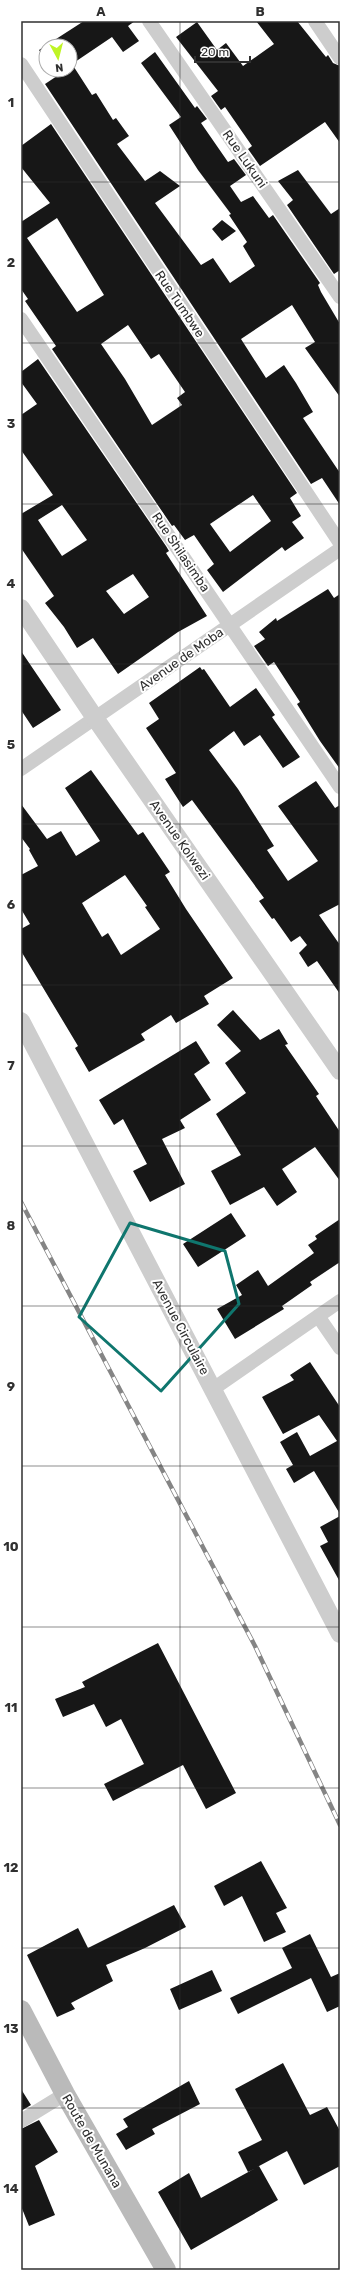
<svg xmlns="http://www.w3.org/2000/svg" width="361" height="2291" font-family="Rubik,sans-serif">
	<rect width="100%" height="100%" fill="#fff"/>
	<path fill="#171717" fill-rule="evenodd" d="M84,21h51l-7,5 11,15 -16,11 -11,-15 -40,27 20,31 4,-2 17,27 3,-2 13,18 -12,8 28,37 15,-10 20,15 -25,17 46,62 12,-7 17,25 25,-17 -12,-20 4,-4 -18,-27 2,-1 -33,-44 -29,-45 12,-8 -40,-54 14,-11 40,56 2,-2 10,13 -6,4 27,39 6,-3 12,16 -16,11 11,16 12,-6 16,22 4,-3 47,68 -2,2 3,7 19,32v73l-35,-49 10,-6 -23,-37 -51,34 25,39 18,-13 12,18 17,29 -10,6 37,55v32l-18,-27 -11,6 -266,-400 12,-8 -4,-6h17v-24h-24v14l-7,-10z
		M256,21h41l29,36 2,-2 5,8 7,3v77l-15,-21 -65,44 -12,-17 4,-3 -27,-39 -4,3 -10,-14 7,-5 -42,-54 21,-15 20,28 9,-7 17,23 31,-22z
		M51,124l246,369 -7,5 11,18 -9,6 12,16 -19,13 -3,-4 -59,45 -16,-22 7,-6 -20,-29 -9,5 -11,-15 -2,1 -120,-177 4,-3 -31,-45 3,-2 -7,-10v-67l29,-19 -29,-36v-21zM57,218l47,77 -27,17 -50,-74zM128,325l23,34 8,-5 26,38 -8,6 5,7 -30,20 -27,-46 -24,-35zM253,495l18,26 -41,31 -20,-28z
		M298,170l33,44 9,-6v62l-6,4 -47,-69 6,-5 -15,-19z
		M222,220l14,11 -14,10 -10,-12z
		M38,359l128,187 3,5 -3,2 41,63 -29,16 -60,42 -25,-36 -16,10 -13,-21 -19,-24 9,-7 -33,-48v-34l32,-19 -32,-45v-35l16,-11 -16,-22v-10zM62,505l25,35 -25,16 -24,-36zM133,574l16,23 -25,17 -18,-23z
		M328,589l6,9 6,-4v175l-20,-28 -23,-37 3,-2 -26,-40 -6,4 -14,-20 11,-7 -6,-7 17,-14 1,3z
		M21,651l40,59 -28,18 -12,-18z
		M200,667l2,3 2,-1 26,38 26,-19 19,27 -3,2 28,40 -17,11 -23,-33 -16,11 -10,-15 -25,19 29,39 36,57 -7,4 21,31 30,-20 -40,-55 38,-25 19,27 5,-3v99l-21,11 21,30v49l-23,-33 -9,6 -9,-14 8,-8 -7,-9 -9,6 -17,-24 -2,1 -13,-18 5,-3 -72,-98 -9,7 -18,-28 11,-6 -30,-45 13,-9 -10,-16z
		M91,770l47,65 5,-3 27,40 -5,3 21,34 47,69 -29,18 5,8 -33,19 -5,-8 -30,19 4,6 -56,32 -14,-24 3,-2 -57,-95v-22l9,-5 -9,-15v-34l17,-9 -9,-16 1,-1 -9,-12v-33l26,35 14,-8 15,25 24,-15 -35,-53zM125,875l22,31 -2,1 15,22 -39,26 -13,-22 -6,4 -20,-34z
		M233,1010l27,30 19,-11 9,15 -3,1 34,49 -3,2 24,36v49l-25,-34 -33,22 15,23 -20,14 -13,-19 -34,18 -19,-34 30,-16 -25,-41 30,-21 -21,-30 16,-12 -24,-26z
		M196,1041l14,22 -16,11 17,26 -31,20 5,8 -23,11 23,45 -35,18 -17,-31 14,-7 -24,-45 -9,6 -15,-25z
		M231,1213l15,23 -48,31 -15,-23z
		M340,1219v43l-30,20 2,3 -30,21 2,3 -49,30 -18,-30 25,-14 -6,-10 22,-15 10,16 46,-33 -6,-8 9,-6 -2,-3z
		M310,1362l30,45v107l-26,-43 -20,12 -8,-14 7,-4 -13,-23 17,-10 13,24 27,-15 -18,-26 -36,19 -21,-37 32,-17 -4,-5z
		M340,1516v66l-20,-36 8,-4 -8,-15z
		M158,1643l78,150 -30,16 -23,-44 -70,36 -9,-17 40,-20 -23,-45 -15,8 -12,-23 -31,13 -8,-18 30,-12 -3,-5z
		M261,1861l26,47 -11,5 10,19 -22,10 -22,-46 -18,10 -10,-20z
		M174,1905l12,22 -41,21 -39,17 7,16 -42,22 4,6 -18,8 -30,-62 51,-27 10,20z
		M310,1934l21,43 9,-4v33l-13,6 -16,-34 -73,36 -8,-16 62,-30 -10,-20z
		M212,1970l10,21 -43,19 -9,-21z
		M283,2063l27,52 17,-8 13,24v35l-36,19 -17,-34 -39,21 -10,-20 24,-12 -27,-51z
		M189,2081l11,23 -48,25 3,5 -29,16 -10,-16 12,-7 -5,-8z
		M21,2089l10,16 -10,6z
		M39,2120l19,32 -23,14 20,49 -26,11 -8,-20v-77z
		M259,2166l19,34 -87,50 -33,-58 31,-19 12,25z"/>
	<g fill="none" stroke-linecap="round" stroke-linejoin="round">
		<path stroke="#cdcdcd" stroke-width="14" d="M149,21l191,276
			M315,21l25,37
			M21,64l319,479
			M21,319l319,468
			M21,769l319,-220
			M318,1316l22,32
			M213,1389l127,-88
			M21,2121l44,-27"/>
		<path stroke="#cdcdcd" stroke-width="18" d="M21,608l74,110 245,353
			M21,1021l319,613"/>
		<path stroke="#bababa" stroke-width="20" d="M21,2010l44,84 101,176"/>
		<g stroke="#858585" stroke-width="4.5">
			<path id="rail" d="M21,1202l234,444 85,179"/>
		</g>
		<use href="#rail" stroke="#fff" stroke-width="3" stroke-dasharray="9" stroke-linecap="butt"/>
	</g>
	<path fill="none" stroke="#0f766e" stroke-width="3" stroke-linejoin="round" d="M130,1223l95,28 14,53 -78,87 -82,-74z"/>
	<path fill="none" stroke="#303030" stroke-width="1" stroke-opacity="0.55" d="M180,21v2249M21,182h319M21,343h319M21,504h319M21,664h319M21,824h319M21,985h319M21,1146h319M21,1306h319M21,1466h319M21,1627h319M21,1788h319M21,1948h319M21,2108h319"/>
	<g text-anchor="middle" dominant-baseline="central" stroke-width="4" stroke-linejoin="round" paint-order="stroke">
		<g font-size="13" fill="#303030" stroke="#fff">
			<text transform="translate(245 159) rotate(55)">Rue Lukuni</text>
			<text transform="translate(180 304) rotate(56)">Rue Tumbwe</text>
			<text transform="translate(181 552) rotate(56)">Rue Shilasimba</text>
			<text transform="translate(181 659) rotate(-35)">Avenue de Moba</text>
			<text transform="translate(180 840) rotate(55)">Avenue Kolwezi</text>
			<text transform="translate(181 1327) rotate(62)">Avenue Circulaire</text>
			<text transform="translate(92 2141) rotate(60)">Route de Munana</text>
		</g>
	</g>
	<rect width="361" height="2291" fill="none" stroke="#ffffff" stroke-width="44"/>
	<g transform="translate(58 58) rotate(173)"><circle r="19" fill="#ffffff" stroke="#acacac"/>
	<path d="M0-3L7 15L0 10L-7 15Z" fill="#bff425"/>
	<text y="-6" font-size="11" font-weight="bold" text-anchor="middle" fill="#303030">N</text>
	</g>
	<path d="M195 56v6h55v-6" fill="none" stroke="#303030" stroke-width="2"/>
	<text x="201" y="56" font-size="12" fill="#303030" stroke="#ffffff" stroke-width="3" paint-order="stroke">20 m</text>
	<rect x="22" y="22" width="317" height="2247" fill="none" stroke="#303030" stroke-width="1.5"/>
	<g font-size="13" text-anchor="middle" font-weight="bold" fill="#303030">
		<text x="101" y="16">A</text>
		<text x="260" y="16">B</text>
		<text x="11" y="107">1</text>
		<text x="11" y="267">2</text>
		<text x="11" y="428">3</text>
		<text x="11" y="588">4</text>
		<text x="11" y="749">5</text>
		<text x="11" y="909">6</text>
		<text x="11" y="1070">7</text>
		<text x="11" y="1230">8</text>
		<text x="11" y="1391">9</text>
		<text x="11" y="1551">10</text>
		<text x="11" y="1712">11</text>
		<text x="11" y="1872">12</text>
		<text x="11" y="2033">13</text>
		<text x="11" y="2193">14</text>
	</g>
</svg>
